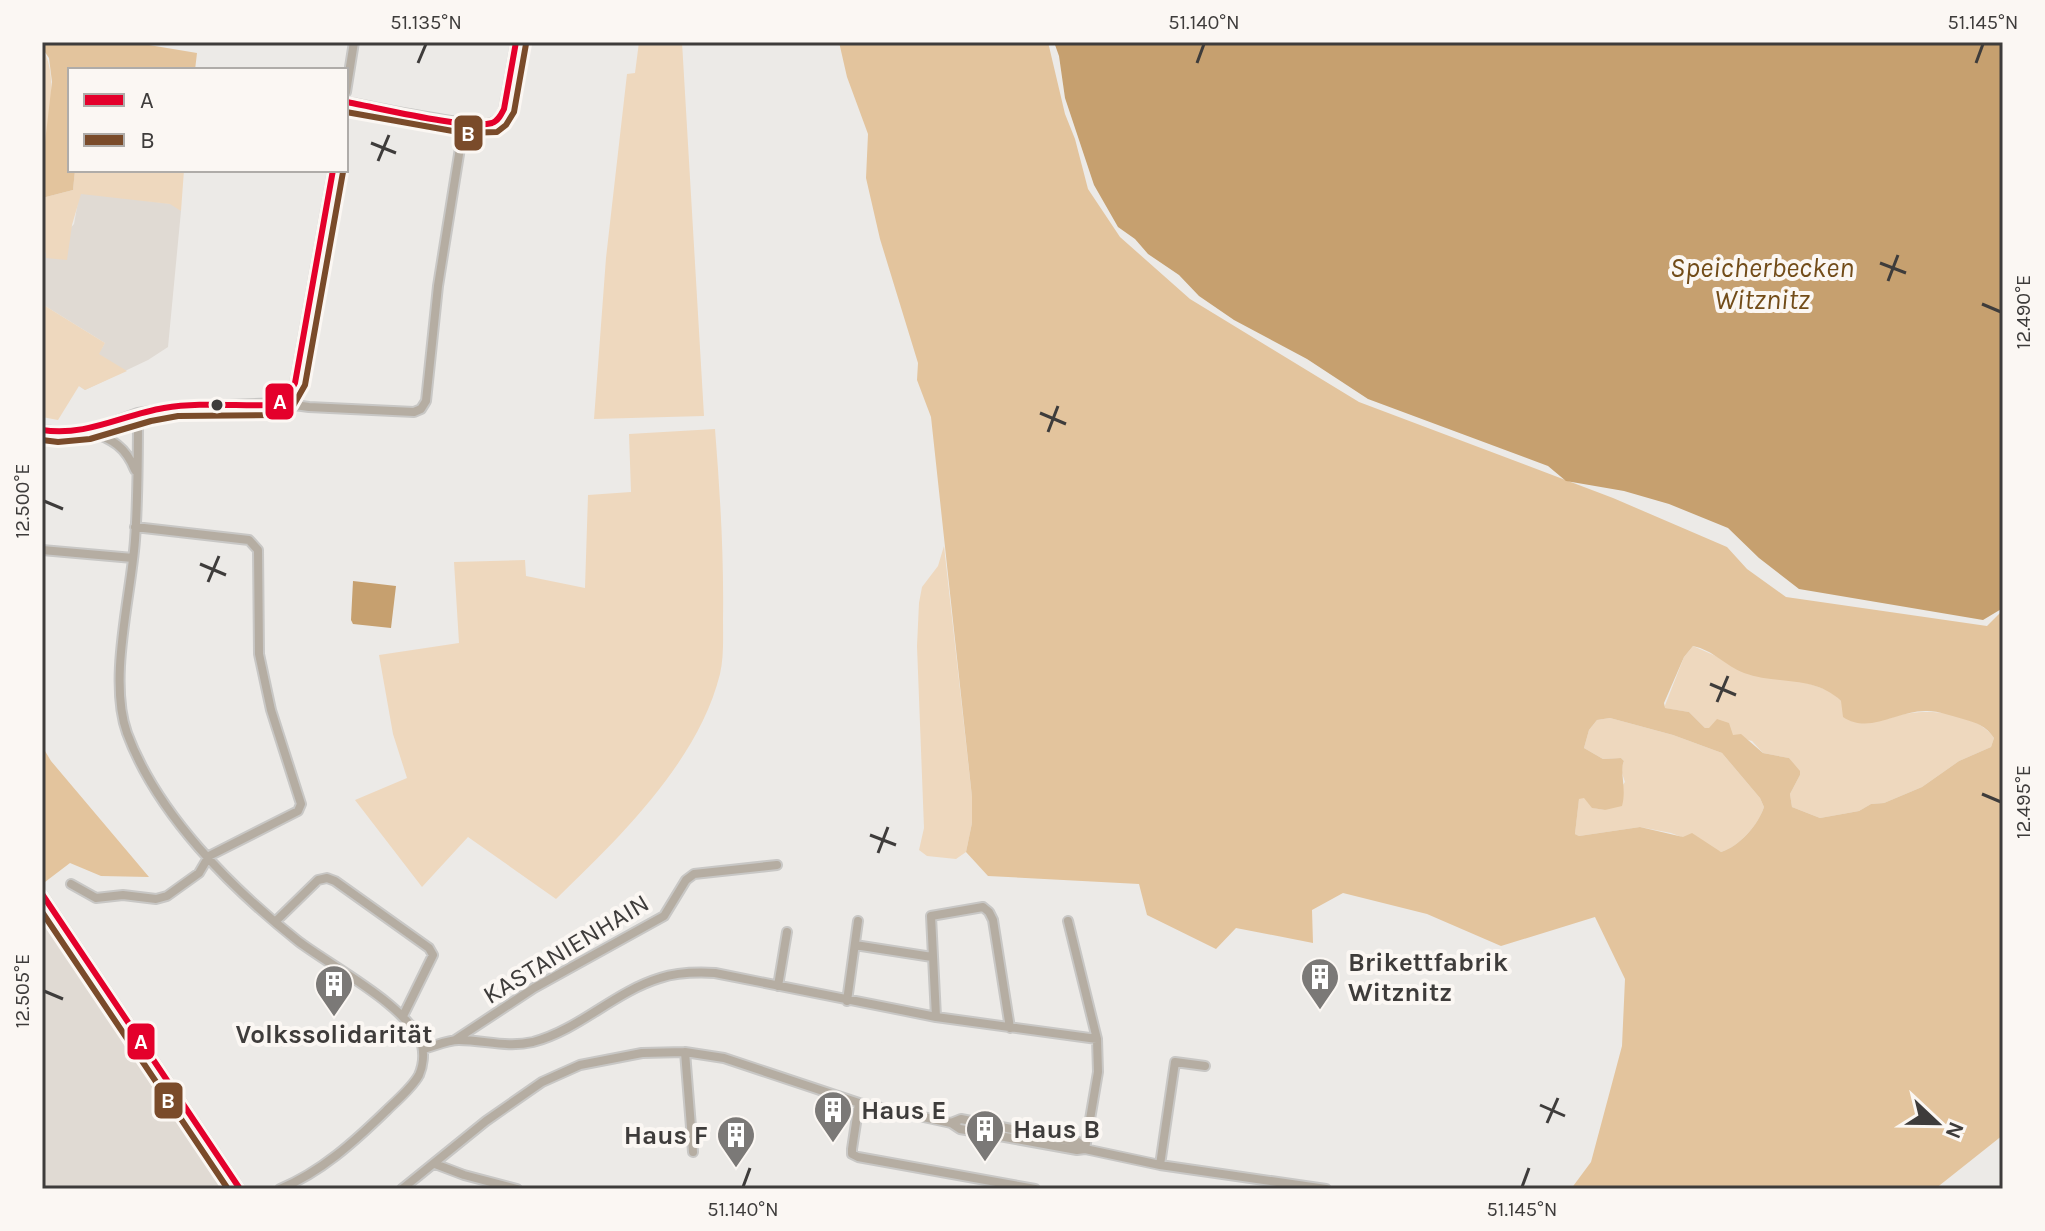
<svg xmlns="http://www.w3.org/2000/svg" width="2045" height="1231" font-family="Karla,sans-serif">
	<rect width="100%" height="100%" fill="#eceae7"/>
	<path fill="#e0dad3" d="M81,193l92,11 8,7 -13,136 -20,13 -63,30 -6,-4 26,-43 -63,-39v-52l4,1v4l28,-33 5,-28z
		M42,905l176,258 10,19 -1,7h-185z"/>
	<path fill="#eed8be" d="M639,42h43l22,374 -110,3 12,-161 21,-184 8,-1z
		M42,48c19,29 4,87 0,120z
		M75,170h109l-3,41 -11,-7 -89,-10 -9,31 -5,35 -21,-2v-5l-4,-1v-54l31,-8z
		M42,304l63,39 -6,11 28,17 -42,19 -6,-4 -21,34 -16,-3z
		M715,429c5,63 9,127 8,190 0,18 1,38 -3,55 -22,88 -101,164 -164,225l-88,-62 -46,50 -67,-87 52,-22 -14,-44 -14,-79 80,-12 -5,-81 71,-2 1,16 59,12 3,-93 43,-3 -2,-58z
		M944,546l28,251v26l-6,29 -10,7 -29,-3 -8,-6 5,-22 -7,-182 2,-43 3,-16 16,-21z
		M1693,646l25,11 25,15 61,10 26,9 11,10 47,18c30,-13 87,-9 106,19l-3,9 -32,14 -37,26 -38,16 -13,1 -12,7 -39,7 -28,-11 -2,-13 10,-19 -11,-17 -26,-5 -11,-12 -47,-13 -16,-16 -25,-4 20,-51z
		M1610,718l63,17 49,18 38,45 4,9c-6,18 -24,39 -43,45l-50,-19 -31,-6 -61,9 -4,-2 4,-36 5,-1 9,11 12,2 20,-28 -4,-12 3,-9 -3,-3 -18,1 -19,-11 5,-18 8,-10z"/>
	<path fill="#e3c49d" fill-rule="evenodd" d="M42,42h89l66,11 -2,17h-125v100h5l-2,20 -31,8v-30l10,-86 -3,-24 -7,-10z
		M839,42h209l17,72 10,25 13,50 32,48 70,62 169,103 254,96 114,49 20,22 39,28 201,29 16,-16v525l-68,54h-364l20,-27 31,-116 3,-67 -30,-62 -94,29 -74,-32 -84,-21 -31,17 1,33 -77,-15 -20,21 -69,-34 -8,-31 -151,-8 -22,-24 6,-29v-26l-41,-380 -14,-37 1,-17 -38,-124 -14,-61 2,-44 -21,-57zM1693,646c20,4 33,20 51,27 33,12 70,2 97,28l2,16c27,18 54,-7 84,-6 12,0 25,5 36,8 14,4 23,7 31,19l-3,9 -32,14 -37,26 -38,16 -13,1 -12,7 -39,7 -28,-11 -2,-13 10,-19v-4l-11,-13 -26,-5 -22,-19 -8,1 -4,-12 -12,-4 -8,9h-4l-16,-16 -24,-4 -1,-5 20,-46zM1610,718l63,17 49,18 38,45 4,9c-6,18 -24,39 -43,45l-29,-19 -9,4 -43,-10 -61,9 -4,-2 4,-35 5,-1 8,10 13,2 17,-4c5,-18 -3,-34 2,-45l-3,-3 -18,1 -19,-11 5,-18 8,-10z
		M42,746l9,15 98,116 -48,-1 -31,-13 -25,19 -3,-5z"/>
	<path fill="#c6a06f" d="M1054,42h949v566l-20,12 -184,-31 -40,-31 -31,-30 -59,-24 -45,-13 -58,-10 -18,-15 -180,-67 -61,-40 -73,-39 -35,-24 -20,-21 -31,-21 -13,-15 -17,-12 -24,-42 -29,-87 -6,-42z
		M353,581l43,5 -5,42 -38,-4 -2,-4z"/>
	<g fill="none" stroke-linecap="round" stroke-linejoin="round">
		<g stroke="#c8c7c5" stroke-width="12">
			<path id="street" d="M346,92l8,-50
				M346,102c25,4 129,27 145,21 7,-2 10,-7 13,-14l12,-67
				M280,403l10,-9 5,-11 38,-213
				M138,413c0,42 0,85 -3,127 -4,56 -27,140 -8,193 30,81 104,155 171,208 34,26 111,65 124,104 2,9 1,21 -3,30 -7,13 -22,25 -33,36 -32,31 -65,61 -106,78
				M42,430l30,3 17,-2 49,-18 39,-6 103,-4 29,4 105,5 7,-3 5,-8 12,-115 26,-163
				M90,431c22,8 36,16 45,39
				M42,550l91,8
				M71,884l25,14 27,-3 33,4 11,-3 32,-23 10,-17 89,-45 3,-7 -30,-94 -12,-56 -1,-104 -9,-10 -114,-13
				M42,894l198,295
				M1068,921l29,118
				M275,922l43,-42 9,-2 8,3 94,67 4,7 -30,61
				M855,945l77,12
				M778,986l9,-54
				M847,1001l11,-80
				M936,1017l-5,-101 52,-9 6,5 4,8 17,108
				M455,1040l79,-52 130,-72 22,-36 8,-6 83,-9
				M423,1049c12,-3 24,-9 36,-9 25,0 48,8 74,2 46,-12 81,-50 127,-64 18,-6 36,-6 55,-5l221,44 161,22 1,33 -13,77
				M685,1052l8,100
				M859,1103l-7,46v5l6,3 177,32
				M951,1123l10,-4 117,23 7,7
				M435,1164l29,11 53,14
				M1160,1165l15,-103 30,4
				M402,1189l84,-68 56,-39 38,-17 62,-12 43,-1 39,6 135,45 92,20 9,6 117,21 8,-1 75,16 166,24"/>
		</g>
		<use href="#street" stroke="#b5ada2" stroke-width="8"/>
		<g stroke="#fbf7f3" stroke-width="12">
			<path id="bus-1" d="M346,102c29,5 122,28 146,21 6,-2 9,-8 12,-14l12,-67
				M42,430c44,7 80,-15 122,-22 35,-6 72,-2 107,-3l15,-6 9,-16 38,-213
				M42,894l198,295"/>
		</g>
		<g stroke="#fbf7f3" stroke-width="12">
			<path id="bus-2" d="M346,112l118,21 33,-1 9,-7 8,-13 12,-68
				M42,440l16,2 32,-3 61,-18 27,-5 95,-1 20,-9 12,-21 38,-213
				M42,912l186,277"/>
		</g>
		<use href="#bus-1" stroke="#e4002b" stroke-width="6"/>
		<use href="#bus-2" stroke="#7a4b2a" stroke-width="6"/>
	</g>
	<path fill="none" stroke="#3e3c3b" stroke-width="3" d="M418,63l8,-19M1197,63l7,-19M1976,63l7,-19M371,143l25,10M378,161l11,-26M1880,263l26,10M1888,281l10,-26M1982,304l19,8M1040,413l26,11M1048,432l10,-26M44,501l19,8M200,564l26,11M208,582l11,-26M1710,684l26,11M1717,702l11,-26M1982,794l19,8M870,835l26,10M878,853l10,-26M44,991l19,8M1540,1105l25,11M1547,1123l11,-25M743,1187l7,-19M1522,1187l7,-19"/>
	<defs>
		<g id="building-pin" transform="scale(2)"><path d="M0 17L-7.5 6A9.5 9.5 0 1 1 7.5 6Z" fill="#7b7977" stroke="#fbf7f3"/><path d="M-4-6H4V6H1V3H-1V6H-4ZM-2.5-4.3h1.7v1.8h-1.7ZM.8-4.3h1.7v1.8H.8ZM-2.5-1h1.7V.8h-1.7ZM.8-1h1.7V.8H.8Z" fill="#fff"/></g>
	</defs>
	<g fill-rule="evenodd">
		<use href="#building-pin" x="1320" y="977"/>
		<use href="#building-pin" x="334" y="984"/>
		<use href="#building-pin" x="833" y="1110"/>
		<use href="#building-pin" x="985" y="1129"/>
		<use href="#building-pin" x="736" y="1135"/>
	</g>
	<circle fill="#3e3c3b" stroke="#fbf7f3" stroke-width="3" cx="217" cy="405" r="7"/>
	<g text-anchor="middle" dominant-baseline="central" stroke-width="8" stroke-linejoin="round" paint-order="stroke">
		<g font-size="26" fill="#3e3c3b" stroke="#fbf7f3">
			<text transform="translate(566 949) rotate(-31)">KASTANIENHAIN</text>
		</g>
		<g font-size="26" font-weight="bold" fill="#3e3c3b" stroke="#fbf7f3" text-anchor="start">
			<text x="1348" y="962">Brikettfabrik<tspan x="1348" dy="30">Witznitz</tspan></text>
			<text x="334" y="1034" text-anchor="middle">Volkssolidarität</text>
			<text x="861" y="1110">Haus E</text>
			<text x="1013" y="1129">Haus B</text>
			<text x="708" y="1135" text-anchor="end">Haus F</text>
		</g>
		<g font-size="28" font-style="italic" fill="#724c19" stroke="#fbf7f3">
			<text x="1762" y="267">Speicherbecken<tspan x="1762" dy="32">Witznitz</tspan></text>
		</g>
	</g>
	<g stroke="#fbf7f3" stroke-width="3">
		<rect x="453" y="114" width="31" height="38" rx="8" fill="#7a4b2a"/>
		<rect x="264" y="382" width="31" height="39" rx="8" fill="#e4002b"/>
		<rect x="126" y="1022" width="30" height="39" rx="8" fill="#e4002b"/>
		<rect x="153" y="1081" width="31" height="39" rx="8" fill="#7a4b2a"/>
	</g>
	<g font-size="22" text-anchor="middle" font-weight="bold" fill="#fff">
		<text x="468" y="141">B</text>
		<text x="280" y="409">A</text>
		<text x="141" y="1049">A</text>
		<text x="168" y="1108">B</text>
	</g>
	<rect width="2045" height="1231" fill="none" stroke="#fbf7f3" stroke-width="88"/>
	<rect x="68" y="68" width="280" height="104" fill="#fbf7f3" stroke="#afaca9" stroke-width="2"/>
	<rect x="84" y="94" width="40" height="12" fill="#e4002b" stroke="#afaca9" stroke-width="2"/>
	<text x="140" y="108" font-size="24" fill="#3e3c3b">A</text>
	<rect x="84" y="134" width="40" height="12" fill="#7a4b2a" stroke="#afaca9" stroke-width="2"/>
	<text x="140" y="148" font-size="24" fill="#3e3c3b">B</text>
	<g transform="translate(1937 1123) rotate(112)" stroke="#fbf7f3" stroke-width="6" paint-order="stroke">
	<path d="M0-6L14 30L0 20L-14 30Z" fill="#3e3c3b"/>
	<text y="-12" font-size="22" font-weight="bold" text-anchor="middle" fill="#3e3c3b">N</text>
	</g>
	<rect x="44" y="44" width="1957" height="1143" fill="none" stroke="#3e3c3b" stroke-width="3"/>
	<g font-size="20" text-anchor="middle" fill="#3e3c3b">
		<text x="426" y="29">51.135°N</text>
		<text x="1204" y="29">51.140°N</text>
		<text x="1983" y="29">51.145°N</text>
		<text transform="translate(2023 312) rotate(-90)" y="7">12.490°E</text>
		<text transform="translate(22 501) rotate(-90)" y="7">12.500°E</text>
		<text transform="translate(2023 802) rotate(-90)" y="7">12.495°E</text>
		<text transform="translate(22 991) rotate(-90)" y="7">12.505°E</text>
		<text x="743" y="1216">51.140°N</text>
		<text x="1522" y="1216">51.145°N</text>
	</g>
</svg>
